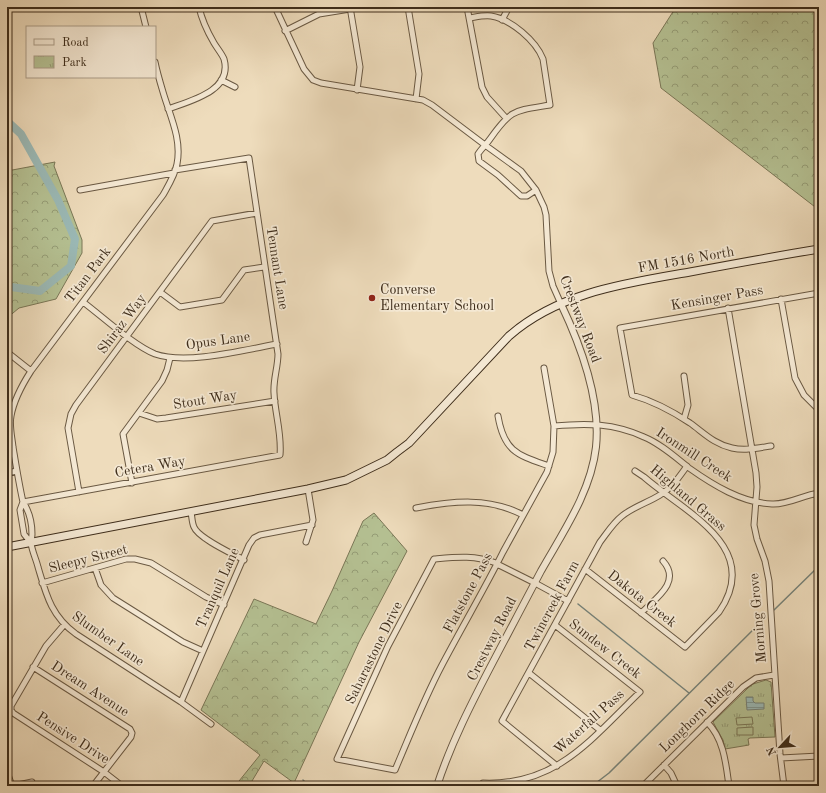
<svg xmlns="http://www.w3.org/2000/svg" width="826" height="793" font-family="'Old Standard TT',serif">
	<defs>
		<pattern id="forest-crowns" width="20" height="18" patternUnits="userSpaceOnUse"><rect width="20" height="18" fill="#b5c193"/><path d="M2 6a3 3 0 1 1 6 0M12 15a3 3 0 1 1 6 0" fill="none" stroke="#959d77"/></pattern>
		<pattern id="park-tufts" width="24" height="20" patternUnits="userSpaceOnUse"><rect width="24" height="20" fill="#b5c193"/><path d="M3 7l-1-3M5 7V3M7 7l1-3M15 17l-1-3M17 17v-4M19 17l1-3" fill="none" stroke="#959d77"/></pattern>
		<pattern id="water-rules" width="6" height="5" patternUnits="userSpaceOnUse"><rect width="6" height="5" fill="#9bbab7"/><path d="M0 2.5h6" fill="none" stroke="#809894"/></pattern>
	</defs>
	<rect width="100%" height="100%" fill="#eedcbc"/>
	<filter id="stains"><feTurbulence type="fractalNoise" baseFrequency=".005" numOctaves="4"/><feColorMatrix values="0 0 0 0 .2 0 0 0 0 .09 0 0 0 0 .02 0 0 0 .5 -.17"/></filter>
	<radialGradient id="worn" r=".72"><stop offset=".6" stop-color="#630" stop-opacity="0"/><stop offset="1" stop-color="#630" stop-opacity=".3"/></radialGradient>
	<path fill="url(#forest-crowns)" stroke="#7a7757" d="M676,7h143v203l-158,-122 -8,-45z
		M55,162l-1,4 28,74v13l-26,46 -37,9 -12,10v-147z
		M374,513l33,38 -48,91 -65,141 -30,-22 -15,25h-14l25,-31 -59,-45 53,-111 62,25 16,-33 31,-70z"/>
	<path fill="url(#park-tufts)" stroke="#7a7757" d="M766,680l5,2 4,55 -25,1 -2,1 1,6 -24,4 -2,-9 -10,-18 35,-34 5,-4z"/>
	<path fill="#b5c193" stroke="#7a7757" d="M752,717l1,7 -16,1 -1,-7z
		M753,727v8h-16v-7z"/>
	<path fill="url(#water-rules)" stroke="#768279" d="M746,697h7v4l2,2h9v6l-17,1z"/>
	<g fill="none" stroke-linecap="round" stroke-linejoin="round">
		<path stroke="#768279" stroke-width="1.5" d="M578,604l111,89
			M774,610l45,-44
			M303,780l6,6
			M592,786l17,-13 157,-156"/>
		<path stroke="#9bbab7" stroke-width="8" d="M7,121l14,13 37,66 17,39 -4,27 -31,25 -29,-4 -4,-2"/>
		<g stroke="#6a5943" stroke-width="7">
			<path id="minor" d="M141,7l5,20
				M275,7l29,62 9,11 8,3 102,17 9,5 53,40 36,26 15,19 8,17 2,8 3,56 4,15 8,18
				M350,7l10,60 -3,23
				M408,7l11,67 -3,25
				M467,7l15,80 5,10 19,21
				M469,18c7,-1 15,-3 22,-2 20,3 45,25 52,43l7,46c-36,6 -39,4 -60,34 -4,6 -9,10 -12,15l1,7 19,14 23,21h6l9,-6
				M502,20l7,-13
				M285,31l34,-17 31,-5
				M155,62c2,10 5,20 8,30 7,24 19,47 14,72 -2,11 -9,22 -14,31l-132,176c-9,14 -17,28 -20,45 -2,10 1,21 2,31 3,18 6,37 10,55l257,-47c2,-21 -5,-41 -6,-62 -1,-13 4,-26 4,-39l-29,-196 -74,12
				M221,80l14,7
				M168,109c22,-8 65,-18 56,-50 -2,-5 -7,-11 -10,-16 -7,-12 -12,-22 -15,-36
				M80,190l94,-17
				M160,292l20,15 42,-7 22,-30 20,-3
				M781,299l14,79 9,17 15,15
				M83,302c20,15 50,43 72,52 31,11 89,-4 122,-10
				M728,308l28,165 1,14 -3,38 3,14 8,22 4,20 11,173 4,32
				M7,352l24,19
				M544,368l10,58 -1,26 -6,20 -44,80c-19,38 -41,75 -61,113 -18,34 -32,70 -47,105l-58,-11 51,-113 46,-87c23,-2 40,-4 62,4l1,1 38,19 33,18
				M139,413l18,6 9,-1 109,-17
				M498,416c6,36 20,39 51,50
				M684,419l4,-14 -4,-29
				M554,426c32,-3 60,-3 90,11 17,7 31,20 45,31 24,17 53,35 83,36 16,1 31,-9 47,-11
				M771,446c-13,2 -26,5 -39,2 -18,-4 -28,-15 -42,-25 -18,-12 -37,-22 -58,-28l-12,-67 199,-35
				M7,473l10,-2
				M132,483l-9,-49 39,-53 5,-11 3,-12
				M79,492l-11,-64 3,-14 5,-9 136,-184 45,-8
				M416,508c37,-7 73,-11 107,7
				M191,512c1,5 1,11 3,15 4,11 39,27 50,33
				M306,542l7,-22 -5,-31
				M31,543l-7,-9 -4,-24 3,-8c6,9 9,21 9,32 0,3 -1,6 -1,9 1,8 5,16 7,24 8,27 13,49 38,67l105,68 30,22
				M95,568l6,17 12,13 70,44 20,9
				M585,569l100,78 34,-35c45,-65 -35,-100 -75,-135l-9,-6
				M42,583l84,-24h9l16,4 55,34 18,8
				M641,613c14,-14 41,-31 22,-52
				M64,625l-18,21 -35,60v4l2,3 91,59 18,14
				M33,667l97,62 2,4 -1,4 -38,49
				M529,673l71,57
				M181,702l68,-157 5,-7 6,-3 52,-10
				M707,722c17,17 19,42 22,64
				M781,758l38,-2
				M664,765l7,8 6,13
				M557,766l-55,-45 98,-179c7,-9 13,-19 22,-26 11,-9 25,-13 38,-21 12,-7 19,-18 27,-29
				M7,772l5,14
				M483,783c74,3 108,-44 157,-91l-85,-67
				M13,786l19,-4
				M643,786l100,-99 13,-9 18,-3"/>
		</g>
		<g stroke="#6a5943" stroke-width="8">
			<path id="tertiary" d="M437,786c14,-43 35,-84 56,-124 16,-30 32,-61 48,-91 22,-39 50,-79 55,-124 5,-48 -15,-101 -35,-143"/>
		</g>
		<g stroke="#3e2d1b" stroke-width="9">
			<path id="secondary" d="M7,547l301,-58 38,-9 41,-20 10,-8 12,-9 100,-107c50,-44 118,-53 181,-64 43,-8 86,-16 129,-23"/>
		</g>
		<use href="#minor" stroke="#f4e8d3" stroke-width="5"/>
		<use href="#tertiary" stroke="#f4e8d3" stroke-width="6"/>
		<use href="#secondary" stroke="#f4e8d3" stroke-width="7"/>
	</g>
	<circle fill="#8f2418" stroke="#f4e8d3" stroke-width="1.5" cx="372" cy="298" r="4"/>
	<g text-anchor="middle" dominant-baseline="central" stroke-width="3.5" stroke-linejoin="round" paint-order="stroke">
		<g font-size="14" fill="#3e2d1b" stroke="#f4e8d3">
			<text transform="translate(686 260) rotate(-10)">FM 1516 North</text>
			<text transform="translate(277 268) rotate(81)">Tennant Lane</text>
			<text transform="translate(88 275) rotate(-53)">Titan Park</text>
			<text transform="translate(717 298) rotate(-10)">Kensinger Pass</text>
			<text transform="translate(580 319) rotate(69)">Crestway Road</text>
			<text transform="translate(122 324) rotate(-53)">Shiraz Way</text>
			<text transform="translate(218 341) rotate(-8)">Opus Lane</text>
			<text transform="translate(205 400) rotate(-9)">Stout Way</text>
			<text transform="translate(694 455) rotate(33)">Ironmill Creek</text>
			<text transform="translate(150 467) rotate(-10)">Cetera Way</text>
			<text transform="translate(688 498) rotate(40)">Highland Grass</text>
			<text transform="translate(88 559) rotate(-14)">Sleepy Street</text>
			<text transform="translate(218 588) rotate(-66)">Tranquil Lane</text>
			<text transform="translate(468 593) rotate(-62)">Flatstone Pass</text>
			<text transform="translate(642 599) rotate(38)">Dakota Creek</text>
			<text transform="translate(552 606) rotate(-62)">Twincreek Farm</text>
			<text transform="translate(758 618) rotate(-95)">Morning Grove</text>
			<text transform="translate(108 639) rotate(35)">Slumber Lane</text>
			<text transform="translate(492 639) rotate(-63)">Crestway Road</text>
			<text transform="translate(605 649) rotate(38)">Sundew Creek</text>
			<text transform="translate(374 653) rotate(-64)">Saharastone Drive</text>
			<text transform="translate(90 689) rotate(33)">Dream Avenue</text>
			<text transform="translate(697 716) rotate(-44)">Longhorn Ridge</text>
			<text transform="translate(589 722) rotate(-42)">Waterfall Pass</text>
			<text transform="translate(73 738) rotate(33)">Pensive Drive</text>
		</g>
		<g font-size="14" fill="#3e2d1b" stroke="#f4e8d3" text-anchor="start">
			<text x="380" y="290">Converse<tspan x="380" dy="16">Elementary School</tspan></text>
		</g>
	</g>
	<rect width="826" height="793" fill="none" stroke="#eedcbc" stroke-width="24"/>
	<rect x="8" y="8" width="810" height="777" fill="none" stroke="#3e2d1b" stroke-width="2"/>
	<rect x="12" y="12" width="802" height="769" fill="none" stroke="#3e2d1b"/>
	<rect x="26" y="26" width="130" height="52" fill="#f4e8d3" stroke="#ab9d89"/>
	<rect x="34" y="39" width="20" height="6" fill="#f4e8d3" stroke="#ab9d89"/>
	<text x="62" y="46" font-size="12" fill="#3e2d1b">Road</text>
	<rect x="34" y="56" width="20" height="12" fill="url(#park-tufts)" stroke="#ab9d89"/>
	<text x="62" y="66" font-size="12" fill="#3e2d1b">Park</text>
	<g transform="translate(780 747) rotate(244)" stroke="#f4e8d3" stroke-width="3" paint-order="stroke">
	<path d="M0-3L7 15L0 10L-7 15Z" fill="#3e2d1b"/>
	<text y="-6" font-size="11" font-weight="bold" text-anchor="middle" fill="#3e2d1b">N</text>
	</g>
	<rect width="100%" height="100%" filter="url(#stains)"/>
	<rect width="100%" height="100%" fill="url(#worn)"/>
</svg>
